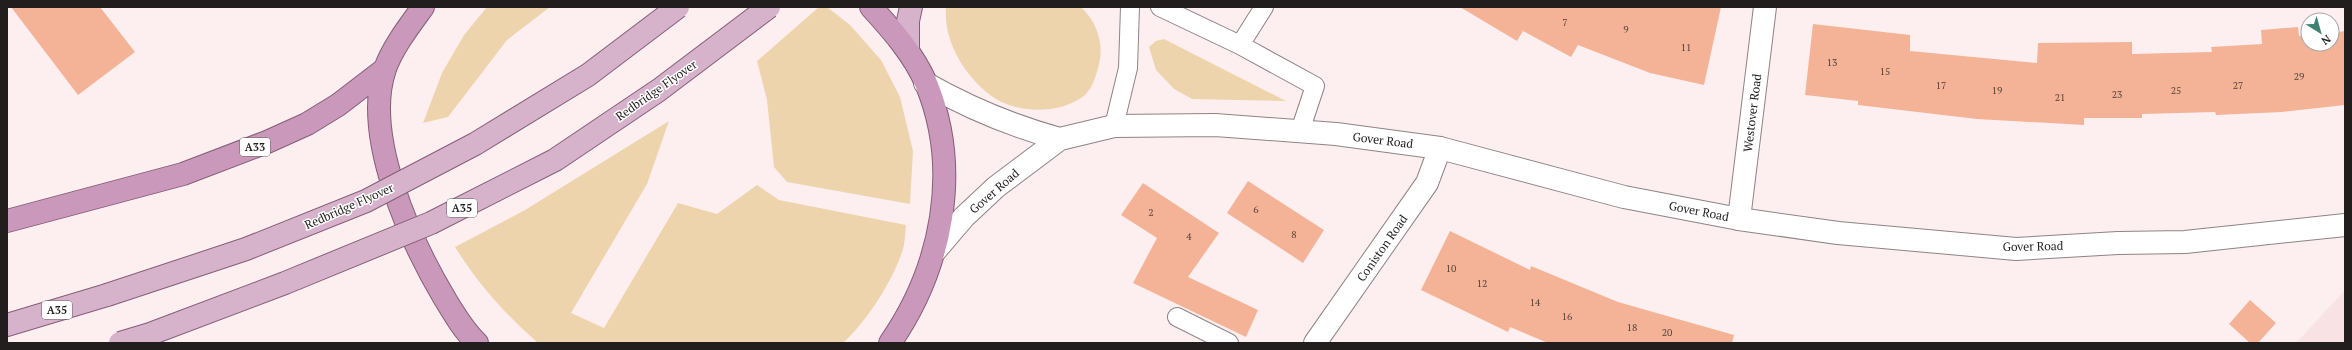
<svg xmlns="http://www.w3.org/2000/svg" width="2352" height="350" font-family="'PT Serif',serif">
	<rect width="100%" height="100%" fill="#fdeff0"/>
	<path fill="#f9e2e4" d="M2345,290v53h-49l13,-14z"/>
	<path fill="#eed4ac" d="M487,7h63l-43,33 -59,77 -25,6 19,-50 22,-38z
		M819,7h8l23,18 31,35 19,37 13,54 -3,53 -123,-22 -13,-15 -7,-67 -10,-39z
		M946,7h135c14,13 22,32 19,52 -2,11 -6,27 -15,36 -23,19 -64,19 -89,4 -29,-19 -53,-56 -50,-92z
		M1164,39l122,62 -94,-2 -18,-10 -18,-19 -7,-23 7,-6z
		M669,121l-22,63 -76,129 33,15 74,-125 39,11 40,-29 22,15 127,25c-1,9 -1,21 -5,30 -11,30 -35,67 -58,88h-305c-34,-30 -59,-58 -83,-96l70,-37z"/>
	<path fill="#f4b396" d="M11,7h89l35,45 -57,43z
		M1460,7h261l-17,78 -54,-12 -72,-28 -7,12 -48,-26 -6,10z
		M1813,24l97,11v16l127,12 1,-20 94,-1v12l80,-2 -1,-5 51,-3 -1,-14 37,-3 1,9 9,-1v9h24v-11l13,-2v74l-63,7 -66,3 -1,-3 -73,2v4h-58v7l-107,-6 -119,-14v-4l-53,-6z
		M1248,181l76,49 -21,33 -76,-50z
		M1143,183l76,50 -31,44 70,33 -12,27 -113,-54 24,-45 -36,-23z
		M1450,231l80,39 1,-4 87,36 116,33 -2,8h-184l-38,-16 -2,5 -87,-42z
		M2250,300l26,23 -18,20h-8l-21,-19z"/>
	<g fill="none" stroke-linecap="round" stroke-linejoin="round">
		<g stroke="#8f8384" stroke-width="20">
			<path id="service" d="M1160,7l80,38 75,41 -15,45
				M1240,45l24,-38
				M1114,126l14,-58 2,-61
				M1177,317l52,26"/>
		</g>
		<g stroke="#8f8384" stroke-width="24">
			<path id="minor" d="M1739,219l26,-212
				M1315,343l112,-160 13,-35"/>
		</g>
		<g stroke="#8f8384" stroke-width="24">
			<path id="tertiary" d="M925,83c44,25 87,43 135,56
				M935,251l29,-34 32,-30 64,-48 54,-13 101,-1 121,9 104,14 184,49 115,22 99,14 178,16 102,-6 67,-1 160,-17"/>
		</g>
		<g stroke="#865d78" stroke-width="24">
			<path id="primary" d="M908,51v-30l3,-14
				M7,325l100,-30"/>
		</g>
		<g stroke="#865d78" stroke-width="24">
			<path id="trunk" d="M423,7c-13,18 -31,41 -38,62 -23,67 26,173 60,230 9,15 19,32 32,44
				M871,7c21,23 43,48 55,76 36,87 16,185 -36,260
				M7,221l176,-47 84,-32 40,-18 31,-19 47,-36"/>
		</g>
		<use href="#service" stroke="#fff" stroke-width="18"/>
		<use href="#minor" stroke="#fff" stroke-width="22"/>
		<use href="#tertiary" stroke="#fff" stroke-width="22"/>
		<use href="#primary" stroke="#d7b2cb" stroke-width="22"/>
		<use href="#trunk" stroke="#ca98ba" stroke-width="22"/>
		<g stroke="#865d78" stroke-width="24" stroke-linecap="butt">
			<path id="primary-bridge" d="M107,295l139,-46 120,-48 109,-57 113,-69 90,-68
				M120,343l30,-9 135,-51 146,-60 124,-63 104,-70 110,-83"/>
		</g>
		<use href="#primary-bridge" stroke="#d7b2cb" stroke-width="22"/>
	</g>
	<g text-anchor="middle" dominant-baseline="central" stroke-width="3" stroke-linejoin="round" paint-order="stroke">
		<g font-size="10" fill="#57433c">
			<text x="1565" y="22">7</text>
			<text x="1626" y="29">9</text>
			<text x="1686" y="47">11</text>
			<text x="1832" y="62">13</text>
			<text x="1885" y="71">15</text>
			<text x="2299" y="76">29</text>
			<text x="1941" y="85">17</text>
			<text x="2238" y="85">27</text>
			<text x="1997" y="90">19</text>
			<text x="2176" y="90">25</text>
			<text x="2117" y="94">23</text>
			<text x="2060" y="97">21</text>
			<text x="1256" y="209">6</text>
			<text x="1151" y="212">2</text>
			<text x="1294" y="234">8</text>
			<text x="1189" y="236">4</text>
			<text x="1451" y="268">10</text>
			<text x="1482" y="283">12</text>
			<text x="1535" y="302">14</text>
			<text x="1567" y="316">16</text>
			<text x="1632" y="327">18</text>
			<text x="1667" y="332">20</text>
		</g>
		<g fill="#fff" stroke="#656262" stroke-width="1">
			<rect x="240" y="138" width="30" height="18" rx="3"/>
			<rect x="447" y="199" width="30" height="18" rx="3"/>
			<rect x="42" y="301" width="30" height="18" rx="3"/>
		</g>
		<g font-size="11" font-weight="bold" fill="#231e1e">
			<text x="255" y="147">A33</text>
			<text x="462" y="208">A35</text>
			<text x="57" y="310">A35</text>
		</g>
		<g font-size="12" fill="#231e1e" stroke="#fff">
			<text transform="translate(656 90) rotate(-35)">Redbridge Flyover</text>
			<text transform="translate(1752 113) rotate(-83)">Westover Road</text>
			<text transform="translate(1383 140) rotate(7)">Gover Road</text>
			<text transform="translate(994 191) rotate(-41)">Gover Road</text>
			<text transform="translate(349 206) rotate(-24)">Redbridge Flyover</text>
			<text transform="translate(1699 211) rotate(11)">Gover Road</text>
			<text transform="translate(2033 246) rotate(-1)">Gover Road</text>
			<text transform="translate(1382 248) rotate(-55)">Coniston Road</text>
		</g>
	</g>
	<rect width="2352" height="350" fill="none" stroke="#231e1e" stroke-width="16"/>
	<g transform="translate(2320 32) rotate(143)"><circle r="19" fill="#ffffff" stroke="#a7a5a5"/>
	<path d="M0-3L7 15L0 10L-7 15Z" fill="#3e8072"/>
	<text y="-6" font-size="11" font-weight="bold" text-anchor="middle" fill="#231e1e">N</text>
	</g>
</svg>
